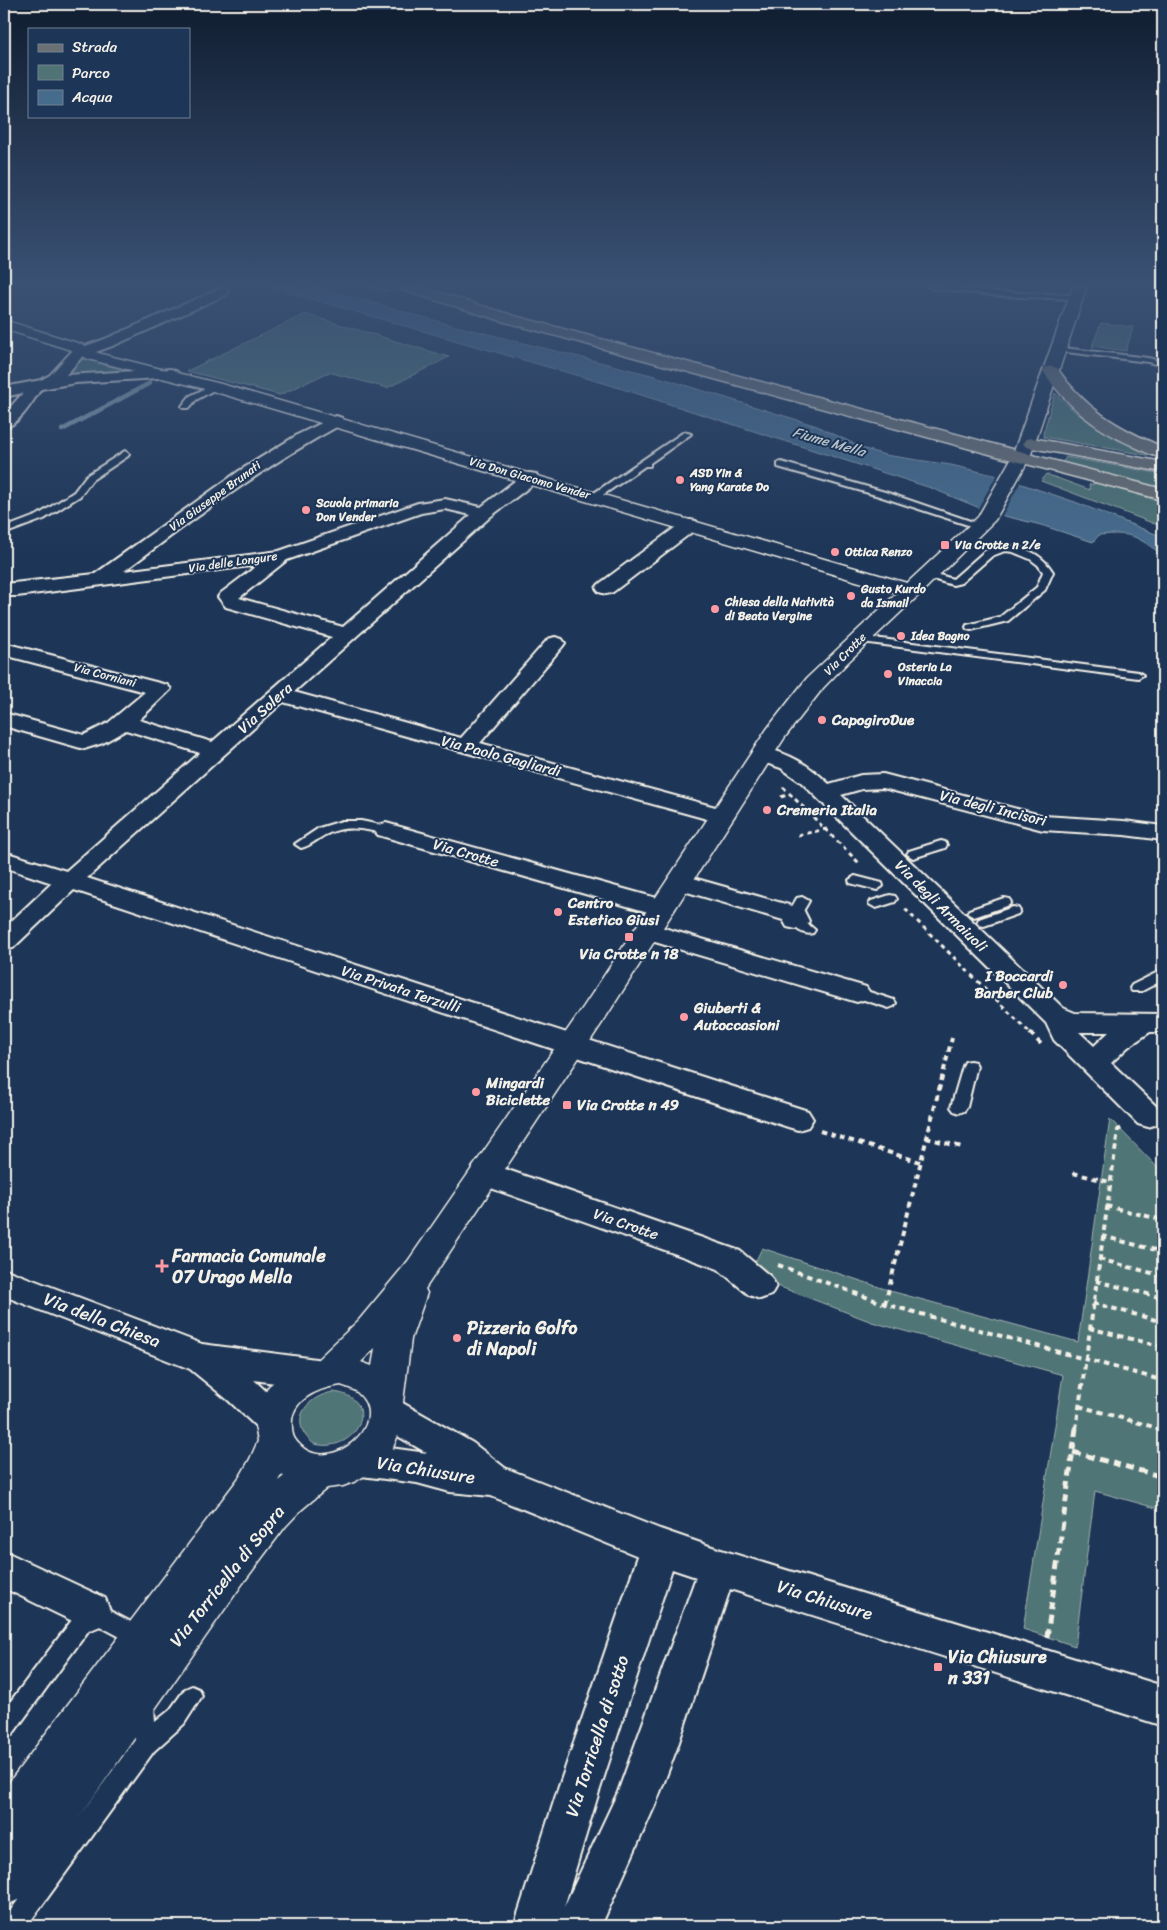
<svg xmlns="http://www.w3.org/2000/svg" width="1167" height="1930" font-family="Sriracha,sans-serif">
	<rect width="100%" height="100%" fill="#1d3557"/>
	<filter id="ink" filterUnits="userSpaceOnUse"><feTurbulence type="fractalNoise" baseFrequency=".02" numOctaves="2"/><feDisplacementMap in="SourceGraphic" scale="10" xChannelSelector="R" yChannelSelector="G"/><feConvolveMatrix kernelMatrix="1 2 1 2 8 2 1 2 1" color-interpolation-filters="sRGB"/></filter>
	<g filter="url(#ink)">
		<path fill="#507476" stroke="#a2b2af" d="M305,314l144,43 -62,31 -58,-16 -49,23 -93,-24z
			M1101,323l32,4 -7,24 -34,-5z
			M75,359l15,1 34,11 -61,7z
			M1055,393l19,18 25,18 59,28 -114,-20 -1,-3z
			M1066,457l97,17v15l-101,-26z
			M1046,474l44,16 -1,-5 9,-2 65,19v25l-122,-46z
			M1110,1119l53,54v337l-68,-19 -20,155 -52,-17 40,-254 -191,-53 -123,-47 13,-27 132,44 184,50z
			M333,1392c50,5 26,63 -19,52 -27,-21 -9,-47 19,-52z"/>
		<path fill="#466c8d" stroke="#8ca1b1" d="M266,286h48l130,37 211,53 162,50 48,23 20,6 66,10 47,11 77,26 88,35v18c-28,-19 -29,-23 -64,-20l-6,7 -52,-17 -49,-12 -61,-25 -324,-104z"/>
		<path fill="#1d3557" d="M998,473l23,8 -20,37 -24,-8z"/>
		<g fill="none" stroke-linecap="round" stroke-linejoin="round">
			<path stroke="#8ca1b1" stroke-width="4.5" d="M62,430l88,-47"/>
			<g stroke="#f4f1e8" stroke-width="4">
				<path id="service" d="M927,286h19l54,6 76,3 4,2 -4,2 -76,-3 -69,-8z
					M1055,347l93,11 15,4v4l-15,-4 -90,-11h-3z
					M212,385l7,2 -23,13 -7,8h-6l-1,-2 8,-10z
					M684,432l7,2 -41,29v3h-5l-48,33h-6v-4z
					M125,451l4,3 -1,2 -36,24 -12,16 -36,23 -40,15v-6l34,-13 36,-23 12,-16z
					M781,462l104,30 100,34 -2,2h-6l-98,-32 -101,-29v-4z
					M1005,545c20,2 37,9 48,27l-8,18 -37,31 -37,9 -4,-1 -1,-2 1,-2 33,-8 37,-30 6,-15 -5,-7 -8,-6 -17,-7 -8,-1 -13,5 -31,27 -8,2 -28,-8 -1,-2 5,-3 24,7 32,-28z
					M858,636l280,36 5,3 -5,3 -284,-37 -1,-2z
					M342,821h19l29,6 2,3 -6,4c-21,-5 -41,-10 -61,1 -8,4 -15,11 -24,13l-6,-4 24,-16z
					M941,841l4,1 2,3 -2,3 -32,10 -6,-4 2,-3z
					M855,876l27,7 1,3 -6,4 -27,-7 -1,-3z
					M890,895l5,1 2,3 -2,3 -19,6 -7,-4 2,-3z
					M802,897l7,4 -7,12h-10l-2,-3 7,-12z
					M1004,898l5,1 2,3 -2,3 -35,12 -7,-4 2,-3z
					M1013,907l5,1 2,3 -2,3 -34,12 -5,-1 -2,-3 2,-3z
					M796,917l5,1 14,12 -2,3c-9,3 -19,-5 -24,-12z
					M1160,971l3,1v8l-21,11h-10l-2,-3 2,-3z
					M857,988l37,12 2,3 -2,3 -5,2 -37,-12 -2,-3 2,-3z
					M970,1061l5,1 2,4 -10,41 -3,4 -5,2 -5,-2 -3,-4 12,-41 2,-4z
					M91,1601l57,30 3,7 -3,7 -7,3 -47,-25 -82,112 -8,3v-28l80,-106z
					M192,1686l7,3 3,7 -18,28 -30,27 -127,175h-23l1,-8 130,-178 -3,-35 4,-7 7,-4 7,4 4,7 1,17 15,-12 15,-21z"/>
			</g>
			<g stroke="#f4f1e8" stroke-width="4">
				<path id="minor" d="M221,288l5,1 2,3 -2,3 -111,50 -33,12 -16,18 105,-6 5,2 3,3 -3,3 -100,6 -35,6c-9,13 -21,35 -37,39v-14l19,-21 -19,4v-10l37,-7 9,-5 22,-24 33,-12z
					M336,416l6,2 2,3 -2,3c-78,42 -147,94 -218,147l155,-20 139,-48 27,-4 36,8 43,-33 6,-1 6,1 3,4 -3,4 -46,35 -196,175 167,46 87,-99 7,-2 7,2 3,4 -3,4 -82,96 250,68 4,5 -4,5 -8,2 -8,-2 -431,-119 -196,176 721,233 5,8 -5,8 -10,3 -10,-3 -714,-237 -61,58 -9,2v-22l48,-45 -48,-16v-15l62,19 134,-118 -74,-23 -23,13 -19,6 -80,-23v-13l80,22 24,-12 37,-31 -141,-37v-12l163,42 4,4 -4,4 -28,27 73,22 120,-105 -106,-30 -8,-10 3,-4 37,-28 -241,31h-13v-12l91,-10 144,-103 60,-37zM445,509l26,6 -128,112 -104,-29 48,-38 134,-47z
					M690,520l6,1 3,4 -3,4 -83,63 -7,2 -7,-2 -3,-4 3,-4 85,-63z
					M762,747c28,7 46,17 67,37l32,-9 22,-1 161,42 80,5 39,5v14l-39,-5 -81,-5 -160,-42 -21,1 -21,6 222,213 12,5 88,1v18h-13l-22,15 -17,16 47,45 5,8 -5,8 -10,3 -10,-3 -84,-84 -8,-17 -245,-241 -20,-14 -27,-9 -3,-5 3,-5zM1079,1032h30l-15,14z
					M386,823l285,79 4,6 -4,6 -9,2 -284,-81 -4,-5 4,-5z
					M679,874l124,35 6,12 -4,6 -9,2 -9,-2 -4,-7 -113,-33 -3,-5 3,-5z
					M647,923l219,64 4,6 -4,6 -9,3 -219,-65 -4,-6 4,-6z
					M485,1162l255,89 31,26 5,9 -5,9 -11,4 -11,-4 -31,-26 -244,-87 -4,-8 4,-8z
					M4,1269l198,75 114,15 12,5 5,10 -5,10 -12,5 -62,-9 31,29 5,11 -5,11 -12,4 -12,-4 -33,-31 -38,-31 -186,-73z
					M387,1397l12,4 74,42 32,25 155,61 58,20 445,137v40l-433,-137 -53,159 -21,55 -55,123h-87l42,-131 82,-239 -147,-60 -41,-4 -33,-9 -56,-7 -13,-5 -5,-11 5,-11 13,-5 66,9 -52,-30 -5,-11 5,-11zM672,1569l24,8 -78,215 -54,115 34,-112z
					M4,1551l101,47 5,13 -5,13 -14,6 -87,-42z"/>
			</g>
			<g stroke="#f4f1e8" stroke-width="3">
				<path id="tertiary" d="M1073,286h14l-57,171 -35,63 -76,75 -71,67 -25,26 -38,49 -181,283 -179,269 2,4 -16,46 -8,63 2,16 -13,32 -15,18 -21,13 -13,5 -16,2 -26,22 -16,17 -42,56 -207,296 -16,20 -16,7v-117l237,-314 9,-16 8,-18 -4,-20 3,-12 12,-23 21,-16 28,-11 41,-39 49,-59 176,-255 183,-277 40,-51 90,-85 -688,-203 -121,-31 -14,-8 -70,-22v-9l80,25 14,8 15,4 108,27 686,199 71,-66 34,-60zM375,1348l-3,18 -11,-4zM341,1385c5,2 13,4 17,8 35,31 -30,84 -59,51 -5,-5 -7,-9 -7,-17 -3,-27 26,-39 49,-42zM281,1475l3,1 -6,5z"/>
			</g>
			<g stroke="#f4f1e8" stroke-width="3">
				<path id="primary" d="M398,286h20l97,30 512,137 3,4 -3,4 -6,1 -6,-1 -510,-139 -105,-33z"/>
			</g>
			<g stroke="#f4f1e8" stroke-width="3">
				<path id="trunk" d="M1051,366l6,2c28,41 61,60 106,79v11c-11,-2 -22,-8 -32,-13 -38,-17 -65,-40 -88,-74l2,-3z
					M1032,438l131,24v10l-137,-25 -3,-4 3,-4z
					M1021,452l142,37v11l-148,-39 -3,-4 3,-4z"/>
			</g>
			<path stroke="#f4f1e8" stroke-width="2" stroke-dasharray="3 2" stroke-linecap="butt" d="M370,286l19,6"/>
			<path stroke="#f4f1e8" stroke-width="3" stroke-dasharray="4.5 4" stroke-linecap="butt" d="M783,787l77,77
				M781,797l9,-3
				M798,835l29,-6
				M905,909l127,126"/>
			<path stroke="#f4f1e8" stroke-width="4" stroke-dasharray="5.5 4.5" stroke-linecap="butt" d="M1030,1033l11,11
				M820,1131l100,31
				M926,1138l36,9
				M1073,1173l37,9
				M1106,1206l57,14
				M1102,1236l61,16
				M1099,1259l64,17
				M778,1265l107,39 276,76
				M1096,1281l67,17
				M1093,1303l70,19
				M885,1304l67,-266
				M1089,1328l74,19
				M1079,1406l82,23
				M1076,1429l42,-299 6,-3"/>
			<path stroke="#f4f1e8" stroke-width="5" stroke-dasharray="8 5.5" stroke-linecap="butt" d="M1156,1428l7,2
				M1073,1452l90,25
				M1047,1637l29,-209"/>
			<use href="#service" fill="#1d3557" fill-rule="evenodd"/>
			<use href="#minor" fill="#1d3557" fill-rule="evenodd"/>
			<use href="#tertiary" fill="#1d3557" fill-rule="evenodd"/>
			<use href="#primary" fill="#6b7074" fill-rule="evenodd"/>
			<use href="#trunk" fill="#6b7074" fill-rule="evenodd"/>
		</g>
	</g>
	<linearGradient id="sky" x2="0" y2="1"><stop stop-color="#101d30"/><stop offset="0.51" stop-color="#3a5174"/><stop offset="1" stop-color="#3a5174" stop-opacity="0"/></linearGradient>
	<rect width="1167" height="556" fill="url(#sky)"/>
	<g fill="#ff9aa2" stroke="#1d3557" stroke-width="2">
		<circle cx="680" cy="480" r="5"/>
		<circle cx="306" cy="510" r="5"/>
		<rect x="940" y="540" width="10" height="10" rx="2.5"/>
		<circle cx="835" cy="552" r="5"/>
		<circle cx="851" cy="596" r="5"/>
		<circle cx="715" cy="609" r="5"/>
		<circle cx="901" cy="636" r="5"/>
		<circle cx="888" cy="674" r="5"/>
		<circle cx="822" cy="720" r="5"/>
		<circle cx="767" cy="810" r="5"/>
		<circle cx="558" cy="912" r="5"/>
		<rect x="624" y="932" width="10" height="10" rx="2.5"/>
		<circle cx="1063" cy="985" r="5"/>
		<circle cx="684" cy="1017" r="5"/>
		<circle cx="476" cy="1092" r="5"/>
		<rect x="562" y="1100" width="10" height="10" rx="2.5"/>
		<path d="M159.5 1258.5h5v5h5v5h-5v5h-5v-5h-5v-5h5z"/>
		<circle cx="457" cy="1338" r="5"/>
		<rect x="933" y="1662" width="10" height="10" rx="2.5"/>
	</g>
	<g text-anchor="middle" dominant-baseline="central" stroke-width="4" stroke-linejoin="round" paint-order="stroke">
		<g font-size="12" font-weight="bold" fill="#f4f1e8" stroke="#1d3557" text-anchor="start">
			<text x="690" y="473">ASD Yin &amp;<tspan x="690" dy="14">Yang Karate Do</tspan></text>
			<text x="316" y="503">Scuola primaria<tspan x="316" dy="14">Don Vender</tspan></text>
			<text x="955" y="545">Via Crotte n 2/e</text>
			<text x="845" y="552">Ottica Renzo</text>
			<text x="861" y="589">Gusto Kurdo<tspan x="861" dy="14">da Ismail</tspan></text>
			<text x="725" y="602">Chiesa della Natività<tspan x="725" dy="14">di Beata Vergine</tspan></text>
			<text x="911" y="636">Idea Bagno</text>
			<text x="898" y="667">Osteria La<tspan x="898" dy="14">Vinaccia</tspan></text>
		</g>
		<g font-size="12" fill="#f4f1e8" stroke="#1d3557">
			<text transform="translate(530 478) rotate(16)">Via Don Giacomo Vender</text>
			<text transform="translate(215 496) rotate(-36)">Via Giuseppe Brunati</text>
			<text transform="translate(233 562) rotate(-8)">Via delle Longure</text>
			<text transform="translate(845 654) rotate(-45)">Via Crotte</text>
			<text transform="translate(105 675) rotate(15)">Via Corniani</text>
		</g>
		<g font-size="14" font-style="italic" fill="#b7c2c8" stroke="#1d3557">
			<text transform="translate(829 442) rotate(16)">Fiume Mella</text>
		</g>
		<g font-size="15" fill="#f4f1e8" stroke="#1d3557">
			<text transform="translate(265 708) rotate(-42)">Via Solera</text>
			<text transform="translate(501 756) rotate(15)">Via Paolo Gagliardi</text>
			<text transform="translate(993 808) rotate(14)">Via degli Incisori</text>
			<text transform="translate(466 853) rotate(16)">Via Crotte</text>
			<text transform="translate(941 906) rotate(45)">Via degli Armaiuoli</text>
			<text transform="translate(401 989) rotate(18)">Via Privata Terzulli</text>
			<text transform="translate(626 1224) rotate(19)">Via Crotte</text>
		</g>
		<g font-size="15" font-weight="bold" fill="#f4f1e8" stroke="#1d3557" text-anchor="start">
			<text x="832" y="720">CapogiroDue</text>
			<text x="777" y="810">Cremeria Italia</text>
			<text x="568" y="903">Centro<tspan x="568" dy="17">Estetico Giusi</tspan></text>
			<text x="629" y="954" text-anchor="middle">Via Crotte n 18</text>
			<text x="1053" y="976" text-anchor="end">I Boccardi<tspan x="1053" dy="17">Barber Club</tspan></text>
			<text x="694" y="1008">Giuberti &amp;<tspan x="694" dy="17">Autoccasioni</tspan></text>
			<text x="486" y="1083">Mingardi<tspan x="486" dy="17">Biciclette</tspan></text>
			<text x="577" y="1105">Via Crotte n 49</text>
		</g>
		<g font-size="18" font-weight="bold" fill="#f4f1e8" stroke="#1d3557" text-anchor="start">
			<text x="172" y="1256">Farmacia Comunale<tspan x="172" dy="21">07 Urago Mella</tspan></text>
			<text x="467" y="1328">Pizzeria Golfo<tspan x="467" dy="21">di Napoli</tspan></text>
			<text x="948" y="1657">Via Chiusure<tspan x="948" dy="21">n 331</tspan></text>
		</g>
		<g font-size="18" fill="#f4f1e8" stroke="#1d3557">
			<text transform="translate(102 1320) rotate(21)">Via della Chiesa</text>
			<text transform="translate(426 1470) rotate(9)">Via Chiusure</text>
			<text transform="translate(227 1576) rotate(-52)">Via Torricella di Sopra</text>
			<text transform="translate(825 1600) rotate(17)">Via Chiusure</text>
			<text transform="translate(597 1736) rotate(-72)">Via Torricella di sotto</text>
		</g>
	</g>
	<rect width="1167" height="1930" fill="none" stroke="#1d3557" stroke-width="20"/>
	<rect x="10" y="10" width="1147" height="1910" fill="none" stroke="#f4f1e8" stroke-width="2" filter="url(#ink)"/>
	<rect x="28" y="28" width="162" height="90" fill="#1d3557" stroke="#738091"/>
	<rect x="38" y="44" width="25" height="8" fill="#6b7074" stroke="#738091"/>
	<text x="72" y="52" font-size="15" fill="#f4f1e8">Strada</text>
	<rect x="38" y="65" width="25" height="15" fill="#507476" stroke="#738091"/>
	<text x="72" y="78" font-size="15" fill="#f4f1e8">Parco</text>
	<rect x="38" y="90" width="25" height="15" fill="#466c8d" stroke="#738091"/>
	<text x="72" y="102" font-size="15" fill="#f4f1e8">Acqua</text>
</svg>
